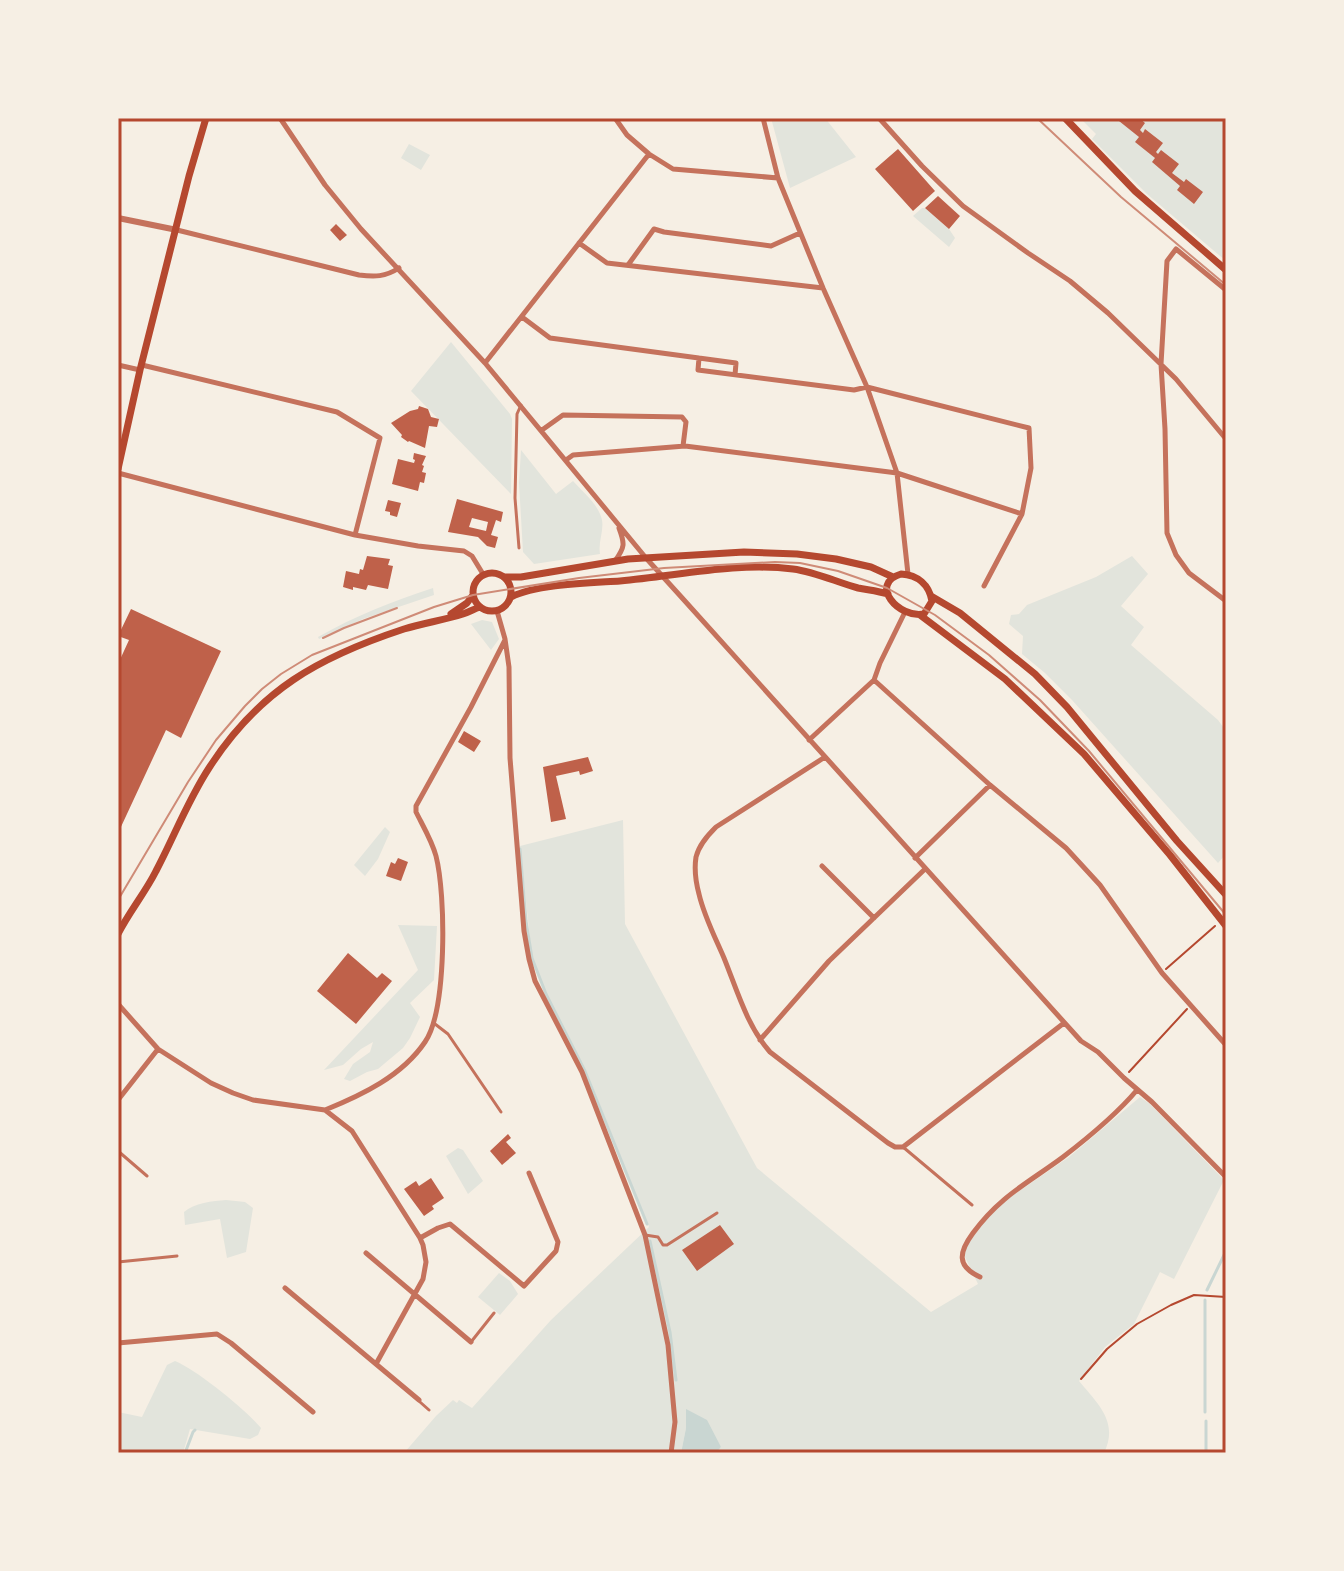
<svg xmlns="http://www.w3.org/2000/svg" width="1344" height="1571" font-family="'Roboto Serif',serif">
	<rect width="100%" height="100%" fill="#f6efe4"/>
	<path fill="#e2e4dc" d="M771,118h54l31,39 -66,31z
		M1080,118h146v143l-79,-67 -55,-55 4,-5z
		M409,144l21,11 -9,15 -20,-12z
		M922,208h3l24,21 6,9 -6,9 -36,-31z
		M451,342l59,72 2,5 -1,75 -100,-103z
		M521,450l35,44 17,-13c9,10 26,24 29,39 2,11 -4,22 -2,34l-66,10 -11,-12 -4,-69z
		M1132,556l16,18 -27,32 23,21 -13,18 87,75 8,11v123l-8,9 -146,-163 -27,-27 -23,-19 1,-18 -14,-12 2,-9 8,-1 8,-9 69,-28z
		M433,588l1,7 -71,24 -44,20 -1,-2c37,-21 75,-36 115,-49z
		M482,620l10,2 7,17 -8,11 -20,-26z
		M623,820l2,104 132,244 174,144 47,-28 -13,-27 1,-10 14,-20 19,-22 70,-48 71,-60 10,7 74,76 -50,99 -14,-7 -26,52 -29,23 -26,34c19,23 40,41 25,72h-388l5,-6 -35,-37v18l-5,25h-277l32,-37 17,-16 4,3 2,-3 13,8 79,-88 98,-93 -63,-157 -40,-76 -14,-37 -12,-111z
		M385,827l5,5 -12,27 -13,17 -11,-11z
		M398,925l39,1 -3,54 -24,23 10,14 -10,21 -7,10 -25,21 -11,3 -17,9 -6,-2 9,-15 17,-12 3,-10 -12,7 -18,16 -19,5 94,-100z
		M458,1148l5,2 20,31 -15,13 -22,-38z
		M226,1200l19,2 8,6 -7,44 -19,6 -7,-39 -35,6 -1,-13c10,-9 29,-11 42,-12z
		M499,1273l11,8 8,13 -18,21 -22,-18z
		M175,1361c22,9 70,48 86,67l-3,7 -8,4 -60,-10 -7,24h-65v-41l24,5 25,-52z"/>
	<path fill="#c9d6d2" d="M686,1409l21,11 14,27 -5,6h-35l5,-25z"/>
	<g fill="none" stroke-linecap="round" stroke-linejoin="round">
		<path stroke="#c9d6d2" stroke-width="3" d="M520,849l6,72 6,37 14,36 39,77 62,153
			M650,1241l20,91 6,48
			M1207,1290l19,-39
			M1205,1300v112
			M1206,1421v32
			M185,1453l8,-21 2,-2"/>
	</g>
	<path fill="#bf614a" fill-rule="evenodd" d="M1122,118h17l6,5 -5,7 3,3 2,-4 18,14 -7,9 2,2 3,-4 18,14 -7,9 12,9 2,-3 17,13 -9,12 -17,-14 3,-4 -28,-24 3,-4 -20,-16 4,-5 -20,-16z
		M898,149l37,42 -22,20 -38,-42z
		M938,196l22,20 -11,13 -24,-21z
		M336,224l11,11 -7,6 -10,-11z
		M419,406l9,3 3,8 8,2 -2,8 -8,-1 -4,22 -16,-7 -1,1 -7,-5 1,-2 -11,-12 19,-12 8,-2z
		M414,453l12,3 -4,9 2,1 -2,6 4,1 -2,10 -4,-1 -2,9 -26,-7 6,-25 16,4 1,-3 -2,-1z
		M457,499l46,13 -2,10 -5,-2 -5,15 7,2 -3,11 -8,-2 -9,-9 -30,-5zM472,518l16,4 -2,9 -17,-4z
		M388,500l13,3 -4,14 -7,-2v-3l-5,-1z
		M367,556l23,3 -2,6 5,1 -5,23 -20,-4 -2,5 -13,-3v3l-10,-3 3,-16 13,3 1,-5 3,1z
		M131,609l90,42 -40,87 -15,-8 -46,99 -2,-1v-164l11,-24 -11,-4z
		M464,731l17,10 -7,11 -16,-10z
		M588,757l5,14 -13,4 -1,-4 -23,5 10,43 -15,3 -8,-55z
		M398,858l10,4 -7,19 -15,-5 5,-14 4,2z
		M348,953l29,25 5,-5 10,8 -36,43 -39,-33z
		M508,1134l3,4 -5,4 10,11 -14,12 -12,-14z
		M431,1178l13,20 -12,8 2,3 -10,7 -20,-27 12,-8 3,5z
		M720,1225l14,19 -37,27 -15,-21z"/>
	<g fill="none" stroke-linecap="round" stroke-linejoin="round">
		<path stroke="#b5482f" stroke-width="2" d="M1166,969l49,-43
			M1129,1072l58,-63
			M1081,1379l26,-30 30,-25 34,-19 23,-10 32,2"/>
		<path stroke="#c5725c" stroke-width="3" d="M519,548l-4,-50 2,-84 4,-9
			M435,1024l13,10 53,78
			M903,1147l69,58
			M118,1151l29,25
			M645,1235l13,2 5,8h4l50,-32
			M118,1262l59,-6
			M471,1342l23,-29
			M420,1402l9,8"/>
		<path stroke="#c5725c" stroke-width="5" d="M280,118l45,67 36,44 124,134 161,195 38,42 397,441 17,11 26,26 28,24 74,75
			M615,118l12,17 22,19 24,15 105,9
			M763,118l15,60 45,110 44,99 30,86 11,101
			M879,118l43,48 41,40 65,47 42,28 38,32 68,66 50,60
			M177,230l182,45c16,2 26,2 40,-7
			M579,243l28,20 216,25
			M628,265l26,-36 10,3 107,14 29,-13
			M1226,290l-50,-41 -9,12 -6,103 4,65 2,104 9,22 13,18 37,28
			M522,317l28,21 186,25 -1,12
			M699,358l-1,12 156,20 13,-3 162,41 2,40 -9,46 -38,72
			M485,363l164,-209
			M118,365l22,5
			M142,365l195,47 43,26 -25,97
			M542,430l21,-15 119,2 4,5 -3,24
			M566,460l7,-5 112,-9 212,27 125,41
			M118,473l237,62 63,11 46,5 8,5 11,18
			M615,561c10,-14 10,-17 4,-33
			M497,611l8,28 4,28 1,91 14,173 5,28 6,22 47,91 63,163 23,110 7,77 -4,31
			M874,680l116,105 76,63 34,37 62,88 64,72
			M809,740l65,-60 6,-17 25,-51
			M825,757l-109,70c-9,9 -17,18 -20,30 -2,13 0,26 3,37 5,22 16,43 25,64 13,32 23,68 46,94l118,91 7,4h8l161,-124
			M915,858l75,-73
			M822,866l52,52
			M118,1004l40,45 53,34 22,10 20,7 72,10 27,21 68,107 3,7 3,17 -3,17 -47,85
			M760,1040l69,-79 96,-92
			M118,1100l40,-51
			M325,1110c37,-15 77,-34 100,-68 22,-32 21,-147 11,-186 -4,-15 -13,-30 -20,-44v-6l55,-99 34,-67
			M420,1238l18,-10 12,-4 74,62 32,-35 2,-9 -29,-69
			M366,1253l105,89
			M980,1277c-24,-11 -21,-25 -7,-44 27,-37 55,-50 90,-76 26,-20 53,-42 74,-67
			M285,1288l134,112
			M118,1343l99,-9 14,9 82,69"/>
		<path stroke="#c5725c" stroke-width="6" d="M118,218l59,12"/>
		<path stroke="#b5482f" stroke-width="7" d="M1065,118l70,73 91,79
			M118,469l22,-99 49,-194 17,-58
			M473 592a19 19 0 1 1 38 0a19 19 0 1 1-38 0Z
			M901,574c17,1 28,11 31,27l-8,13c-25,5 -56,-30 -23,-40z
			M505,577h16l107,-18 116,-7 53,2 39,5 35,8 22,10
			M931,596l29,17 75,61 32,33 110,134 49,54
			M511,597c26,-13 79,-14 109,-16 58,-5 115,-19 173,-12 23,3 43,13 65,19 10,2 20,3 30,6
			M451,614l16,-11 6,-8
			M920,615l85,64 79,75 86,101 56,71
			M118,934c11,-22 27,-41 38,-63 18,-34 32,-71 53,-103 50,-78 110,-111 195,-139 20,-6 40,-9 59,-15 6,-2 11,-5 17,-7"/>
		<path stroke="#cf8b77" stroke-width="2" d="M1037,118l84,79 105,88
			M323,638l21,-10 53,-20
			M118,900l70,-118 28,-42 29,-34 17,-17 19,-15 31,-19 122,-48 39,-12 106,-17 85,-10 111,-6 25,1 38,8 49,17 48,27 54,40 51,45 49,51 137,164"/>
	</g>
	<rect width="1344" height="1571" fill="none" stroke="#f6efe4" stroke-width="240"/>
	<rect x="120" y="120" width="1104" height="1331" fill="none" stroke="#b5482f" stroke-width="3"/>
</svg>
